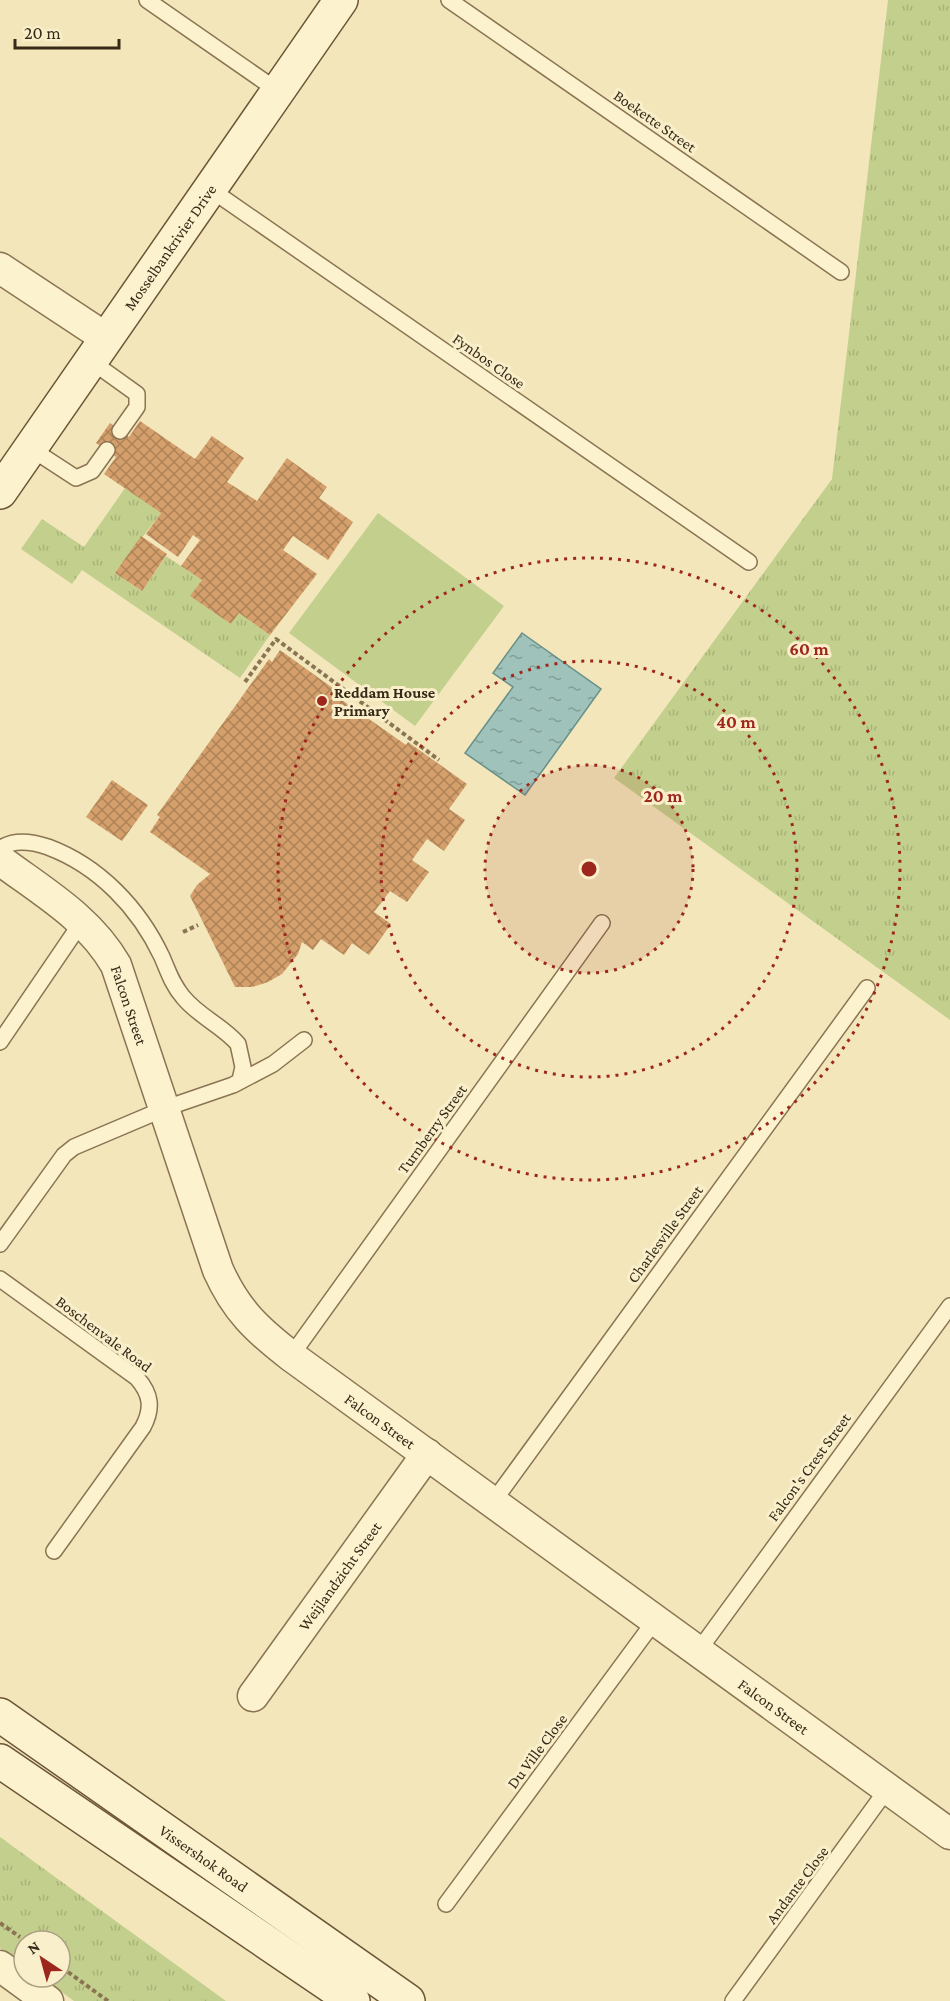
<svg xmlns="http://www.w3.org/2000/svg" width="950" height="2001" font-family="'Crimson Pro',serif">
	<defs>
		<pattern id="park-tufts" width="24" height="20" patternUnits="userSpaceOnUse" patternTransform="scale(1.5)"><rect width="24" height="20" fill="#c3d08d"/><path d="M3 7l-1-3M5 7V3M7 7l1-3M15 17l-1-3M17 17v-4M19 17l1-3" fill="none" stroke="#a8b379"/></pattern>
		<pattern id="water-ripples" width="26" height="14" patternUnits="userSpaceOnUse" patternTransform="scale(1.5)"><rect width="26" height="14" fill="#9fc2ba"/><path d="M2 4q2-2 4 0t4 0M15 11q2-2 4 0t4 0" fill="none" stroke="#829e96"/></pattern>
		<pattern id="building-cross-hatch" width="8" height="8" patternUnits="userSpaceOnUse" patternTransform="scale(1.5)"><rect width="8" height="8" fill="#d49f6b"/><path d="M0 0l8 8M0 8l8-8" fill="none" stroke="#ad8257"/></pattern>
	</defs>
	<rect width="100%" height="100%" fill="#f2e6ba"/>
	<path fill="url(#park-tufts)" d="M888,0h62v1020l-336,-242 218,-299z
		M125,488l36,25 -46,60 27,18 24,-35 36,24 -11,16 40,28 8,-11 31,22 -30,43 -158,-108 -10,14 -51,-35 21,-30 42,28z
		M0,1837l226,164h-152l-33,-24h19v-36h-36v24l-24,-17z"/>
	<path fill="#c3d08d" d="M378,513l126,93 -89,120 -126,-93z"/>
	<path fill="url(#water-ripples)" stroke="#669089" stroke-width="1.5" d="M522,633l79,56 -76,106 -60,-42 48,-66 -20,-14z"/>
	<path fill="url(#building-cross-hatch)" d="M140,421l55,38 17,-23 32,22 -17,24 30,19 30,-43 40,29 -8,11 34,24 -25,38 -35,-24 -10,14 34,24 -47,61 -31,-22 -8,11 -41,-28 12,-16 -21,-14 19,-26 -7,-5 -15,22 -32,-23 15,-21 -57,-39 12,-17 -20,-14 14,-20 19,14z
		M141,536l26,18 -25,37 -27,-18z
		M280,650l61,44 -2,4 67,47 2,-3 59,42 -18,25 16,11 -21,31 -17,-12 -15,21 17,12 -22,30 -17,-11 -16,21 17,12 -22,31 -17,-12 -8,12 -23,-16 -8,11 -11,-8 -4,12 -16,20 -14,8 -16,5h-17l-45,-91 7,-11 13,-11 -60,-42 10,-15 -3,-2 112,-156 3,3z
		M112,780l36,25 -26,36 -36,-24z"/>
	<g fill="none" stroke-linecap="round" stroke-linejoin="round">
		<g stroke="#8a7453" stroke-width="18">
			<path id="lane" d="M147,0l131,91
				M449,0l392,272
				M210,189l539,373
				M91,361l46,33v13l-17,24
				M30,448l46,30 16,-7 15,-21
				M0,849c14,-11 33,-7 48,-2 51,19 91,61 114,110 6,14 10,27 21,40 15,19 40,29 55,47l5,23 -3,13
				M0,1042l83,-122
				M0,1244l64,-89 10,-8 92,-39 67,-23 40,-21 31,-24
				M0,1279l137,99c14,16 16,30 6,49l-89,124
				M291,1356l311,-433
				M493,1502l374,-514
				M699,1650l251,-344
				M446,1904l210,-285
				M733,2001l155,-213"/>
		</g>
		<g stroke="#8a7453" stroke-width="33">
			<g id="street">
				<path d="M0,268l106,70"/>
				<path id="s1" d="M0,860c43,32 89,58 116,105l102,305c18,40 38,59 73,86l659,478"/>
				<path id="s2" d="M253,1696l174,-242"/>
				<path d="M0,1966l48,35"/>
			</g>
		</g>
		<g stroke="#6b5536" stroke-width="36">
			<g id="secondary">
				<path id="s3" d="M0,492l341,-492"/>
				<path id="s4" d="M0,1715l408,286"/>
				<path d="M0,1761l353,240"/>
			</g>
		</g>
		<path stroke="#8a7453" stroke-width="4" stroke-dasharray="4.5 3" stroke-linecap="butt" d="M245,682l31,-43 163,121
			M183,932l15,-7
			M0,1923l20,14
			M68,1972l40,29"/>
		<use href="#lane" stroke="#fcf2cd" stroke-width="15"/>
		<use href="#street" stroke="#fcf2cd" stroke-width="30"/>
		<use href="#secondary" stroke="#fcf2cd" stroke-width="33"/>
	</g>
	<circle cx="589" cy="869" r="104" fill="#9e271d" fill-opacity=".12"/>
	<g fill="none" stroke="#9e271d" stroke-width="3" stroke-dasharray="3 6">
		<circle cx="589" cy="869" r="104"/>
		<circle cx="589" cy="869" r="208"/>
		<circle cx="589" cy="869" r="311"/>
	</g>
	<circle fill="#9e271d" stroke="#f9efca" stroke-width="2" cx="322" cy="701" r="6"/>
	<g text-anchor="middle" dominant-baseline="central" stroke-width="6" stroke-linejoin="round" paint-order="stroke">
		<g font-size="16" fill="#372a19" stroke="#f9efca">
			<text transform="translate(655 121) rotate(35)">Boekette Street</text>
			<text stroke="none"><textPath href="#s3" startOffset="298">Mosselbankrivier Drive</textPath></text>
			<text transform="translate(489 361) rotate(35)">Fynbos Close</text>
			<text stroke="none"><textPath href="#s1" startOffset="200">Falcon Street</textPath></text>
			<text transform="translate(432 1129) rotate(-54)">Turnberry Street</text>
			<text transform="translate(665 1234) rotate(-54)">Charlesville Street</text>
			<text transform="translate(104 1334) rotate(37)">Boschenvale Road</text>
			<text stroke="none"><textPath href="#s1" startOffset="704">Falcon Street</textPath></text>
			<text transform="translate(809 1467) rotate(-54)">Falcon's Crest Street</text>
			<text stroke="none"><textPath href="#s2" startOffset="148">Weijlandzicht Street</textPath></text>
			<text stroke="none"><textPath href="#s1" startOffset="1190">Falcon Street</textPath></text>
			<text transform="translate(537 1751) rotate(-53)">Du Ville Close</text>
			<text stroke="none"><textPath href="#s4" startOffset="249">Vissershok Road</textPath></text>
			<text transform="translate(797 1885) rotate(-53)">Andante Close</text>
		</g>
		<g font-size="16" font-weight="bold" fill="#372a19" stroke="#f9efca" text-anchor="start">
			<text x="334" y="692">Reddam House<tspan x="334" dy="18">Primary</tspan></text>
		</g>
	</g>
	<circle cx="589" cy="869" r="9" fill="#9e271d" stroke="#f9efca" stroke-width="3"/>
	<g font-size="18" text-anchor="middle" font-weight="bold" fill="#9e271d" stroke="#f9efca" stroke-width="6" stroke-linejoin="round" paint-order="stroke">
		<text x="809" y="655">60 m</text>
		<text x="736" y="728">40 m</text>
		<text x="663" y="802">20 m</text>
	</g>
	<g transform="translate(42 1959) rotate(324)"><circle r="28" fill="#f9efca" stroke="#aba083" stroke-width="1.5"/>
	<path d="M0-4.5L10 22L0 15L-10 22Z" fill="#9e271d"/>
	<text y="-9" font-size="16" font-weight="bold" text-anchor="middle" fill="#372a19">N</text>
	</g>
	<path d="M15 39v9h104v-9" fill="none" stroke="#372a19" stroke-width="3"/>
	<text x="24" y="39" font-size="18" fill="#372a19" stroke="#f9efca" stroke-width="4.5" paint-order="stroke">20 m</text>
</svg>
